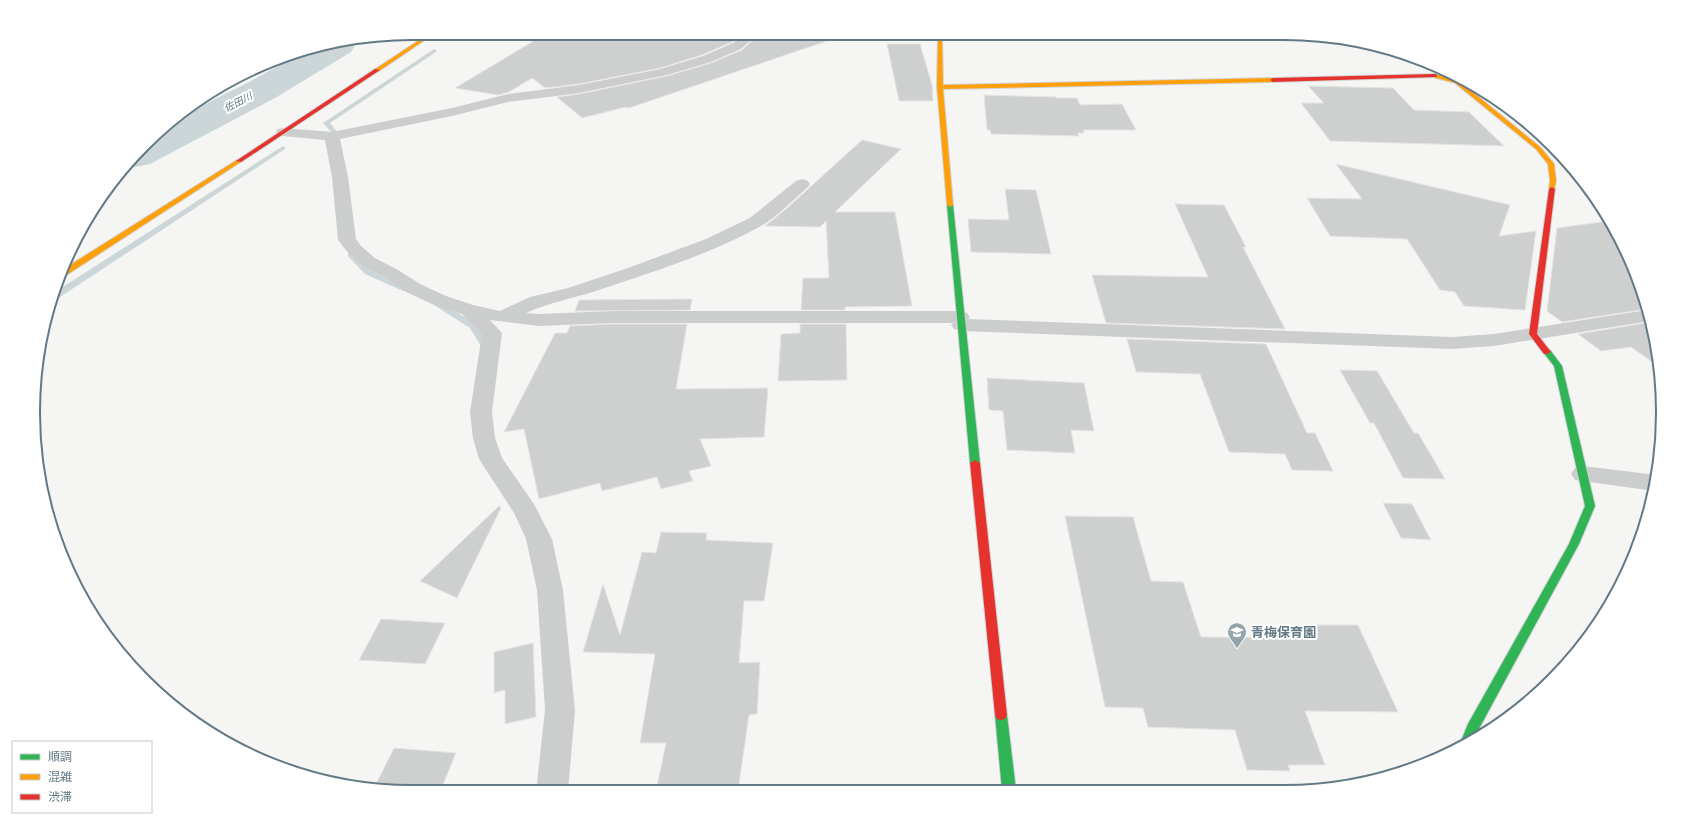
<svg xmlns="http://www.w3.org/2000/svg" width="1696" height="825" font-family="'PT Sans','Noto Sans JP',sans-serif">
	<rect width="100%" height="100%" fill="#f5f5f3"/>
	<path fill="#e5e8e1" d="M1377,46l52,16 32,17 -59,-18z"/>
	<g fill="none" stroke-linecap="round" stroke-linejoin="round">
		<path fill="#ccd6d8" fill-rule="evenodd" d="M434,49l3,2 -1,1 -106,71 7,9 -1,1h-4l-9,-10z
			M283,146l3,2 -1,1 -225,148h-4l2,-7z
			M348,252h6l17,18 39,19 -1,2h-6l-38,-17 -17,-18z
			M437,300l39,24 13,20 -2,2h-6l-11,-18 -36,-23 -1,-2z"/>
		<path fill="#ccd6d8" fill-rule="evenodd" d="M354,43l1,2 -4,7 -76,46 -125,66 -15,3 -10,-2 46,-44 78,-39 56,-31z"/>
	</g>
	<path fill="#ced0cf" stroke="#e4e4e3" d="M547,33h197l-12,9 -30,13 -42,13 -81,16 -34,4 -13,-10 -23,14 -11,3 -43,-7z
		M760,33h75l1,5 -207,70 -3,-1 -44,11 -25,-21 22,-3 88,-18 44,-13 31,-13z
		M887,44h33l12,41 1,16h-34z
		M1308,86l85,2 21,22 55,2 35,34 -174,-5 -29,-38h23z
		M984,95l72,2 1,1h20l3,7 42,-1 14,26h-53l1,3h-6l1,3 -88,-2 -1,-4h-3z
		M862,140l39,9 -66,63h60l17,94 -67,1v3h-44l2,-32h26l-3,-57 -6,6 -55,-1 21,-17z
		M1336,164l174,41 -11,31 37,-5 -11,79 -61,-4 -9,-14 -15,-2 -33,-51 -77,-3 -23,-38 55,1z
		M1005,189l31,1 15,64 -80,-2 -3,-33 41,1z
		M1175,204l49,1 22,42h-3l42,82 -179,-6 -14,-48 116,2z
		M1601,222l13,7 20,38 13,42 -85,13 -15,-11 10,-83z
		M692,299l-2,11 -115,1 4,-11z
		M1651,322l5,17 2,27 -27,-19 -30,4 -23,-17z
		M612,324h75l-11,65 92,-1 -4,49 -64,2 11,27 -22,5 4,10 -32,8 -4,-12 -55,14 -2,-8 -61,16 -15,-70 -20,3 51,-99h12l3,-7z
		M800,324h46l1,56 -69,1 3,-47 19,-1z
		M1127,339l139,5 41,89h8l18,38 -41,-1 -7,-16 -56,-2 -29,-78 -64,-2z
		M1340,370l37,1 37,62h4l27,46 -42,-1 -29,-55h-4z
		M987,378l97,5 10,48 -23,-1 4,23 -68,-3 -4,-39 -14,-1z
		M1383,503l29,1 19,36 -30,-2z
		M499,506l2,2 -44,90 -37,-17z
		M1065,516l68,1 18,64 32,1 18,55 116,1 -6,-13h47l40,87 -93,-1 20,54h-37l2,6 -43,-1 -12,-40 -87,-3 -5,-19 -38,-1z
		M661,532l46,1 -1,7 67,3 -9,58h-20l-5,62 21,-1 -3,52 -8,1 -11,76h-82l10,-48h-26l15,-89 -72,-2 20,-68 17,51 22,-83 14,1z
		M381,619l64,4 -20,41 -66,-4z
		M533,643l3,74 -31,7v-34l-11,3v-41z
		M394,748l62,5 -16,39h-28l-38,-4z"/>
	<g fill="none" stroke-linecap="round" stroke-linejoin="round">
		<g stroke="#d1d3d3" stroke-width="2">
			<path id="fast" d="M950,203l3,2 27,258 -5,3 -5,-3 -23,-258z
				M1544,350h6l12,16 33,140 -16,38 -104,192 -13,8 -1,-3 7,-17 101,-180 16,-38 -31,-140 -11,-14z
				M1001,710l4,1 2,4 9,75h-14l-7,-75 2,-4z"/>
		</g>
		<g stroke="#d1d3d3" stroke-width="2">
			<path id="slow" d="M430,33h5l-56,38 -5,-1z
				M938,33h4l1,52 330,-7 3,2 -3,2 -330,7 10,116 -3,2 -3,-2 -10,-118z
				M1435,74l24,7 81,66 14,17 2,17 -2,9 -5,-1 1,-8 -2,-17 -12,-15 -81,-66 -22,-6v-2z
				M237,160l5,1 -174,113h-3l2,-7z"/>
		</g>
		<g stroke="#d1d3d3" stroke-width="2">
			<path id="jam" d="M375,69l5,1 -139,92 -5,-1z
				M1435,74l2,1v2l-164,5 -3,-2 3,-2z
				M1552,187l3,2 -18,145 14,18 -4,2h-3l-15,-20 20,-145z
				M975,460l5,3 27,252 -2,4 -4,1 -4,-1 -2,-4 -25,-252z"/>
		</g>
		<path fill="#cccece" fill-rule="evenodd" d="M746,33h13l-18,16 -30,13 -44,13 -88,18 -71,9 -56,14 -112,23 8,38 8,62 5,7 14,12 23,12 22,14 26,12 27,9 27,6 30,-14 38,-9 60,-20 78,-29 44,-21 46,-37 6,-2 6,2 2,3 -2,3c-14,12 -32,31 -47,39 -52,29 -112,47 -168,66 -23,7 -45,11 -67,21l13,1 73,-3h348l7,2 3,4 -2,2 484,18 42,-3 153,-24 3,11 -156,25 -42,3 -491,-18 -7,-2 -3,-4 2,-2h-341l-73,3 -49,-6 12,13 -10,79 3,26 7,20 32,46 18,35 11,51 12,120 -7,81 -32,1 9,-82 -8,-120 -11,-51 -12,-26 -35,-54 -6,-21 -3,-26 12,-78 -20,-20 -30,-10 -26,-12 -20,-14 -23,-12 -14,-12 -11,-14 -6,-63 -7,-37 -42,-4 -5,-1 -2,-3 2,-3 5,-1 49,4 120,-24 56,-14 71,-9 81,-16 43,-13 30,-13z
			M1583,466l74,9 -3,16 -79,-11 -4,-6 4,-6z"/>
		<use href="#fast" fill="#30b455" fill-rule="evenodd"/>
		<use href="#slow" fill="#ff9f0a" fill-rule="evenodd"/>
		<use href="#jam" fill="#e5322d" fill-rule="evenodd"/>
	</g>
	<defs>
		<g id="school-pin" transform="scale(1)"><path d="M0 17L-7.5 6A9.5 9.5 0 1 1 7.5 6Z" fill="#96a4ac" stroke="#fff"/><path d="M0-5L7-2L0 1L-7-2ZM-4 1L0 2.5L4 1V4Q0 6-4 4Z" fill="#fff"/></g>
	</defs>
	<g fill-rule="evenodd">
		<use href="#school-pin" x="1237" y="632"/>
	</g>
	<g text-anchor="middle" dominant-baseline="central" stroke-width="4" stroke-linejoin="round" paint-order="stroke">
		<g font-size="10" font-style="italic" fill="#5f7b82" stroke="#fff">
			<text transform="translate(238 102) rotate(-27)">佐田川</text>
		</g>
		<g font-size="13" font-weight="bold" fill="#637985" stroke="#fff" text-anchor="start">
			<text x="1251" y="632">青梅保育園</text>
		</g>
	</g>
	<path d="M0 0H1696V825H0ZM412 40H1284A372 372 0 0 1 1656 412V413A372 372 0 0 1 1284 785H412A372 372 0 0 1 40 413V412A372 372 0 0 1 412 40Z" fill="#fff" fill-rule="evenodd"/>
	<path fill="none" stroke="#637985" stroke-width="2" d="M412 40H1284A372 372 0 0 1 1656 412V413A372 372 0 0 1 1284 785H412A372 372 0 0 1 40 413V412A372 372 0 0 1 412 40Z"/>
	<rect x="12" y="741" width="140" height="72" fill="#ffffff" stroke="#c1c9ce"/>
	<rect x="20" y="754" width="20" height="6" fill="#30b455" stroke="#c1c9ce"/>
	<text x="48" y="761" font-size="12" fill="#637985">順調</text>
	<rect x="20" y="774" width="20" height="6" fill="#ff9f0a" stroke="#c1c9ce"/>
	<text x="48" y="781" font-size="12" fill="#637985">混雑</text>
	<rect x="20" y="794" width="20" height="6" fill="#e5322d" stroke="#c1c9ce"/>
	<text x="48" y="801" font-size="12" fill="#637985">渋滞</text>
</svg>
